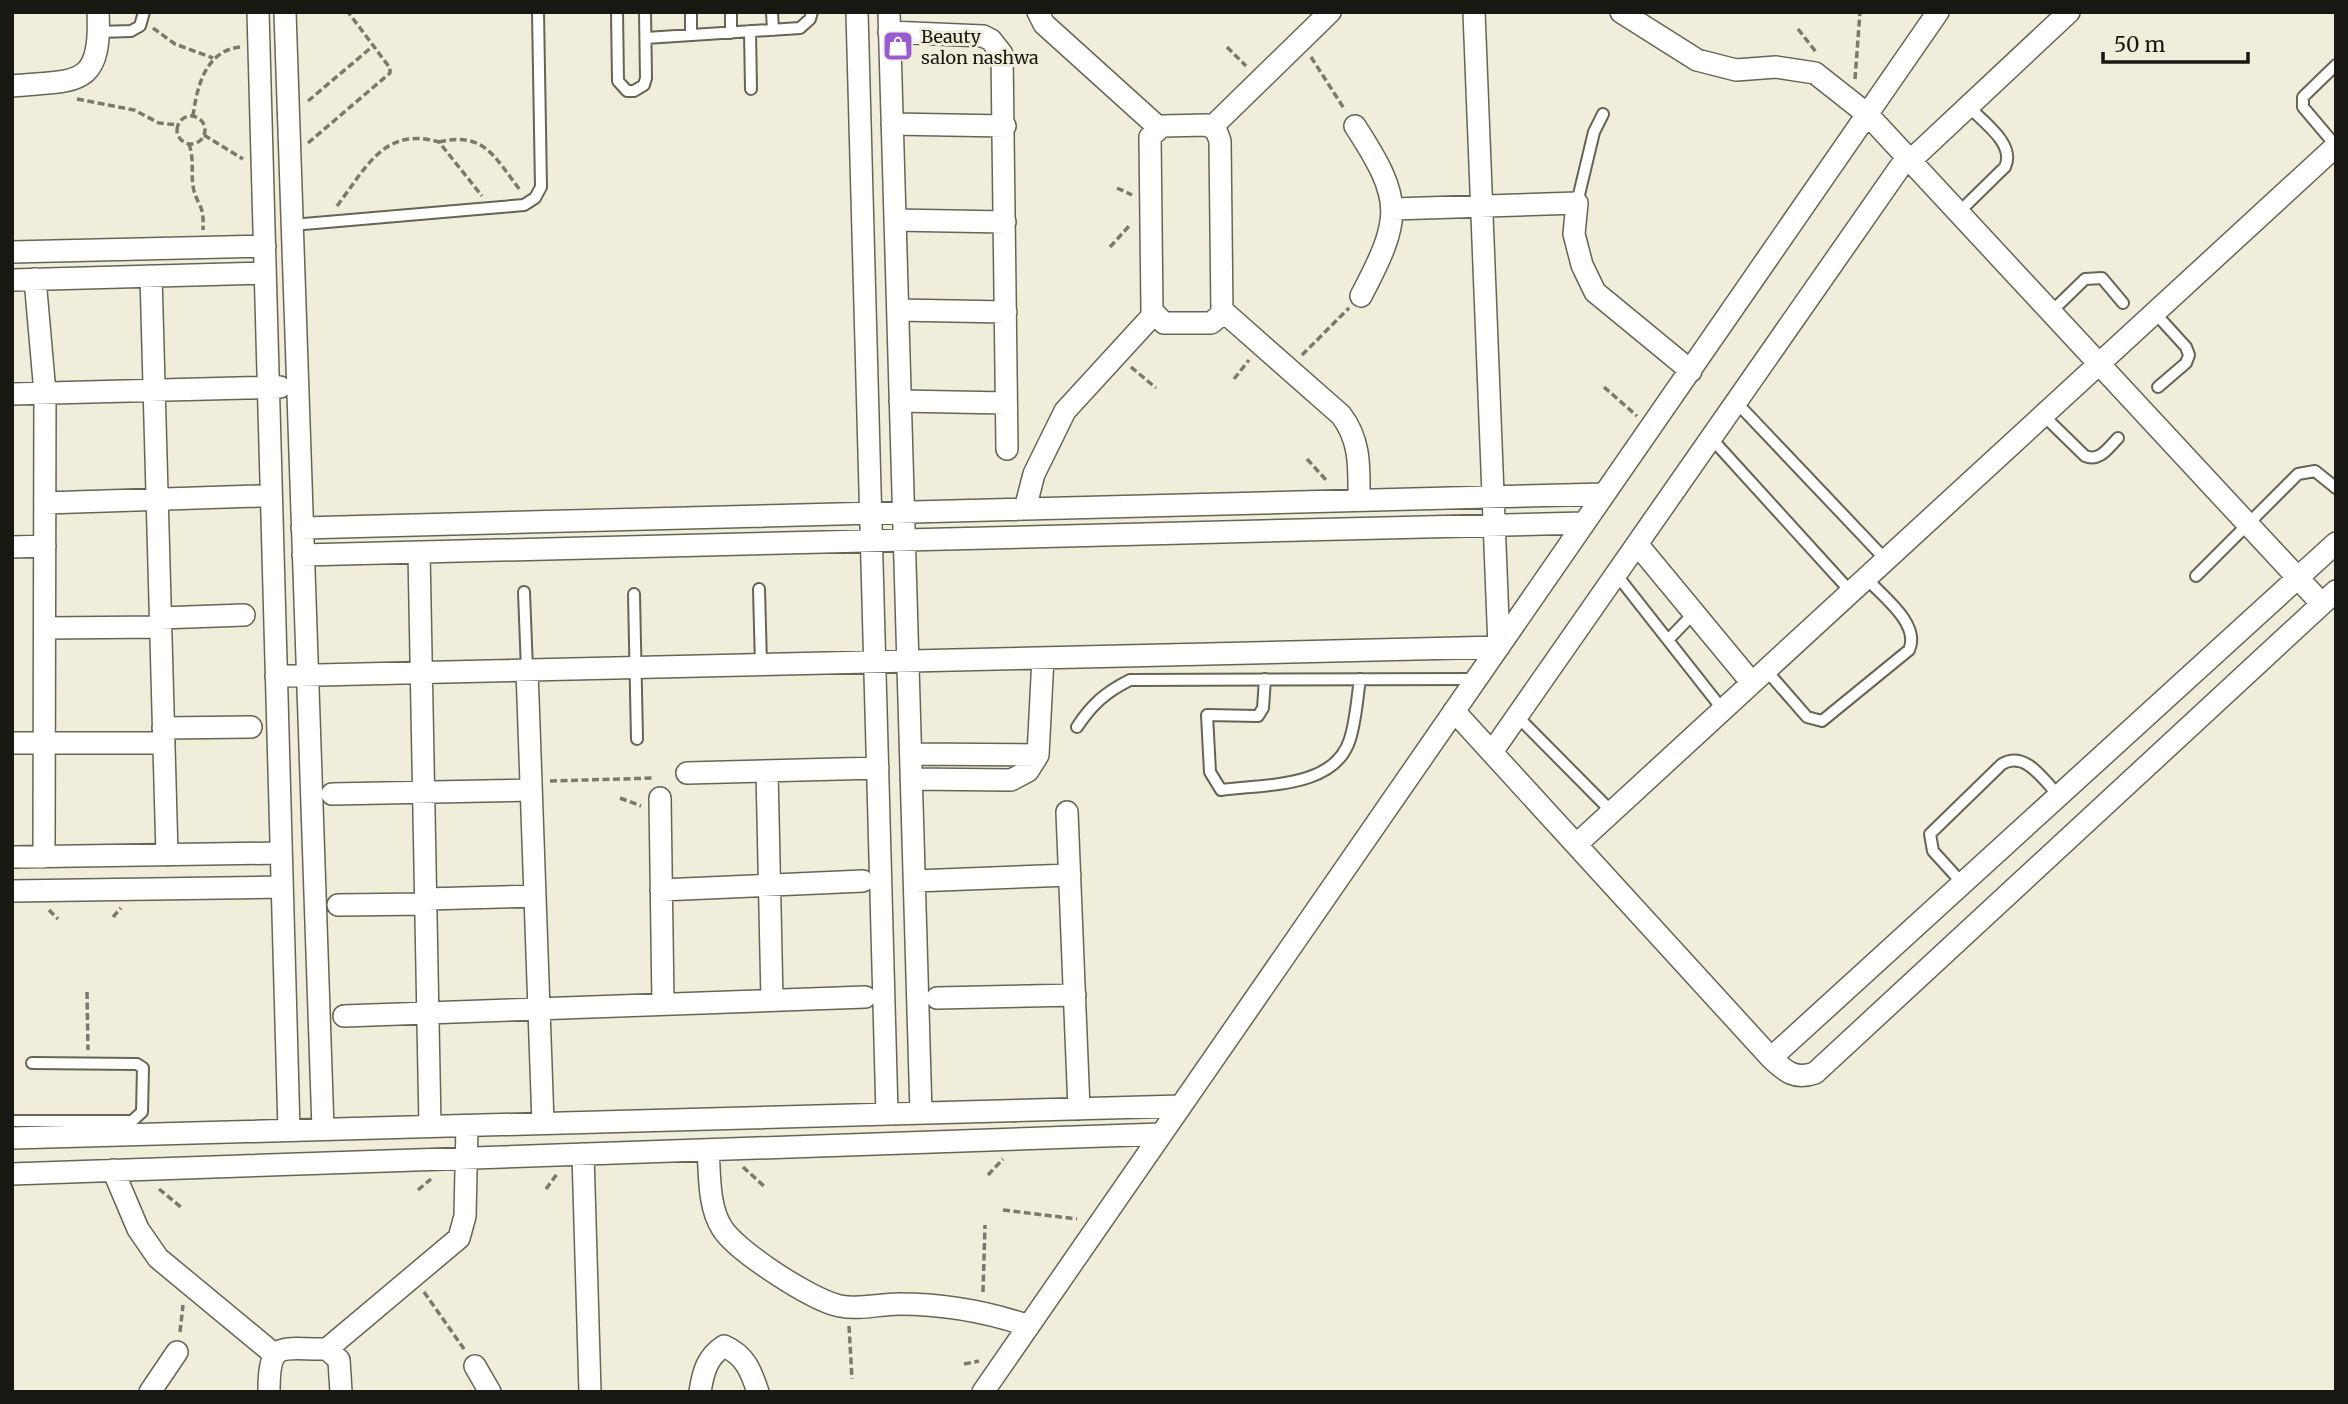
<svg xmlns="http://www.w3.org/2000/svg" width="2348" height="1404" font-family="Merriweather,serif">
	<rect width="100%" height="100%" fill="#f1eddb"/>
	<g fill="none" stroke-linecap="round" stroke-linejoin="round">
		<g stroke="#676455" stroke-width="14">
			<path id="lane" d="M617,12l1,69 9,10h7l10,-6 2,-7 -1,-66
				M691,12v23
				M731,12v21
				M772,12l1,18
				M750,31l1,58
				M99,32l32,-1 9,-5 4,-14
				M646,38l154,-10 10,-9 2,-7
				M2336,65l-33,32v10l33,39
				M1577,203l17,-71 9,-18
				M1958,213l47,-46c11,-23 -22,-45 -37,-61
				M292,225l232,-20 11,-7 6,-11 -3,-175
				M2051,312l34,-33 17,-1 21,25
				M2155,313l31,34 3,8 -3,8 -28,24
				M1736,402l150,158
				M2043,415l42,41c15,6 23,-8 33,-18
				M1711,438l140,154
				M1616,574l107,136
				M2196,576l102,-102 17,-3 21,17
				M759,589l2,76
				M524,592l3,78
				M634,594l3,145
				M1668,640l25,-26
				M1766,670l41,47 15,4 87,-71c12,-26 -27,-54 -43,-72
				M1265,679l-2,29 -5,8 -51,-1 3,57 11,18c42,-6 114,-1 129,-51 6,-19 7,-40 10,-60
				M1517,716l95,96
				M1077,727c15,-23 29,-35 53,-47l346,-1
				M1963,884l-30,-33 -3,-17 72,-70c24,-14 42,17 58,33
				M12,1121h120l10,-9 1,-44 -6,-4 -105,-1"/>
		</g>
		<g stroke="#676455" stroke-width="24">
			<path id="street" d="M258,12l31,1118
				M285,12l38,1117
				M857,12l30,1102
				M889,12l32,1101
				M1038,12l6,12 114,103
				M1621,12l76,48 39,10 40,-3 39,6 52,41 455,490
				M889,32l94,4 8,4 11,14 5,395
				M12,86c64,-6 90,3 86,-74
				M892,124l113,2
				M1207,125l9,5 4,11 2,173 -11,9h-47l-12,-12 -2,-174 12,-11z
				M1355,126c49,75 47,92 6,170
				M1212,127l118,-115
				M1910,161l159,-149
				M1393,209l184,-6 -3,31 8,31 13,27 96,79
				M895,220l110,2
				M12,252l253,-6
				M151,276l16,579
				M35,279l10,114 -1,464
				M12,280l253,-7
				M898,310l108,2
				M1223,311l118,104c20,26 18,53 18,84
				M12,394l268,-7
				M900,401l106,2
				M45,503l213,-7
				M1025,509l9,-35 31,-63 88,-96
				M302,528l1302,-34
				M1637,544l115,139
				M12,547l33,-1
				M419,552l11,574
				M303,555l1281,-32
				M160,618l84,-3
				M45,628l116,-1
				M527,670l16,453
				M276,676l1223,-29 -25,-635
				M1454,711l317,347c15,14 24,22 44,15l521,-482
				M163,728l88,-1
				M12,743h152
				M1492,752l415,-595
				M911,754l127,1
				M767,771l5,229
				M687,773l191,-5
				M911,779l100,1 17,-9 10,-16 5,-97
				M332,794l199,-4
				M660,798l3,206
				M1067,812l12,297
				M1578,843l758,-697
				M12,857l269,-4
				M915,881l155,-6
				M661,890l202,-9
				M12,891l270,-4
				M426,899l109,-3
				M338,905l88,-1
				M937,998l138,-3
				M344,1016l521,-19
				M1771,1058l565,-515
				M12,1138l1169,-32
				M708,1150c2,25 0,56 14,78 14,23 91,73 118,78 20,4 39,-2 59,-2 46,0 86,7 130,22
				M583,1154l7,238
				M113,1170l25,59 20,29 116,96
				M12,1174l1149,-40
				M327,1349l132,-111 6,-22 2,-90
				M475,1366l15,26
				M150,1392l27,-40
				M269,1392c0,-54 12,-42 58,-43l12,11 2,32
				M700,1392c3,-20 7,-35 24,-46 21,9 27,25 34,46
				M983,1392l955,-1380"/>
		</g>
		<path stroke="#7b786d" stroke-width="3.5" stroke-dasharray="7 3.5" stroke-linecap="butt" d="M153,28l22,16 38,14
			M1798,29l18,23
			M1227,47l19,19
			M1311,57l34,53
			M1855,79l5,-67
			M77,99l57,11 25,13 19,2
			M308,101l65,-55
			M193,116c4,-29 12,-65 47,-69
			M177 130a14 14 0 1 1 28 0a14 14 0 1 1-28 0Z
			M204,135l39,24
			M439,142c46,-11 56,16 81,48
			M308,143l82,-70v-5l-42,-56
			M189,144c6,18 1,31 5,47 6,19 10,14 9,39
			M1117,188l15,7
			M337,206c29,-38 47,-80 102,-64l43,54
			M1110,247l20,-22
			M1302,355l47,-47
			M1131,367l25,21
			M1234,379l15,-19
			M1604,387l33,29
			M1307,459l20,22
			M550,781l105,-3
			M620,798l21,8
			M49,910l9,9
			M113,917l8,-9
			M87,992l1,58
			M743,1167l22,20
			M988,1175l15,-16
			M159,1189l23,19
			M546,1189l11,-15
			M418,1190l13,-11
			M1003,1210l74,9
			M424,1292l40,57
			M983,1292l2,-67
			M849,1326l3,53
			M180,1332l3,-27
			M964,1364l15,-3"/>
		<use href="#lane" stroke="#fff" stroke-width="10"/>
		<use href="#street" stroke="#fff" stroke-width="21"/>
	</g>
	<defs>
		<g id="shop-square" transform="scale(1.575)"><rect x="-9" y="-9" width="18" height="18" rx="4" fill="#985bd2" stroke="#f1eddb"/><path d="M-5-2.5h2.3a2.7 3.5 0 0 1 5.4 0H5L5.5 6h-11ZM-1.5-2.5h3a1.5 2.3 0 0 0-3 0Z" fill="#fff"/></g>
	</defs>
	<g fill-rule="evenodd">
		<use href="#shop-square" x="898" y="46"/>
	</g>
	<g text-anchor="middle" dominant-baseline="central" stroke-width="6" stroke-linejoin="round" paint-order="stroke">
		<g font-size="18" fill="#191711" stroke="#f1eddb" text-anchor="start">
			<text x="921" y="36">Beauty<tspan x="921" dy="21">salon nashwa</tspan></text>
		</g>
	</g>
	<rect width="2348" height="1404" fill="none" stroke="#191711" stroke-width="28"/>
	<path d="M2103 52v10h145v-10" fill="none" stroke="#191711" stroke-width="3.5"/>
	<text x="2114" y="52" font-size="21" fill="#191711" stroke="#f1eddb" stroke-width="5" paint-order="stroke">50 m</text>
</svg>
